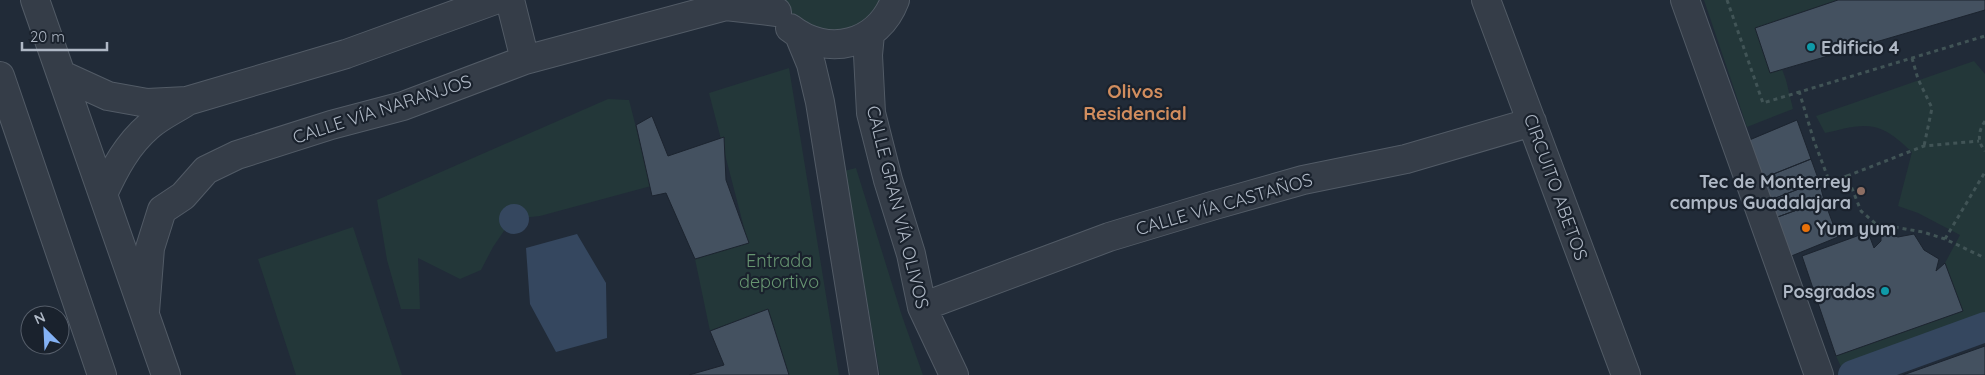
<svg xmlns="http://www.w3.org/2000/svg" width="1985" height="375" font-family="Quicksand,sans-serif">
	<rect width="100%" height="100%" fill="#212b38"/>
	<path fill="#233739" d="M782,0h100l-16,21 -16,9 -18,3 -34,-11 -12,-14z
		M1704,0h134l-72,26 20,54 7,29 -46,18z
		M1974,61l11,13v245l-142,52 -7,-15 127,-45 -18,-48 15,-28 -42,-22 -20,-7 14,-54c-9,-8 -18,-17 -29,-22 -17,-9 -40,-1 -58,3l-9,-17z
		M789,68l50,307h-50l-21,-66 -58,22 -15,-72 53,-16 -39,-150z
		M608,99l21,1 22,86 -111,30 -28,3 -19,28 -12,23 -21,9 -42,-21 2,51h-19l-14,-49 -10,-60z
		M856,168l46,148 21,59h-43l-36,-204z
		M353,227l49,148h-106l-38,-116z"/>
	<path fill="#35475f" d="M499 219a15 15 0 1 1 30 0a15 15 0 1 1-30 0Z
		M577,234l29,49 1,55 -51,14 -26,-48 -4,-56z"/>
	<g fill="none" stroke-linecap="round" stroke-linejoin="round">
		<path stroke="#35475f" stroke-width="30" d="M1853,375l132,-48"/>
	</g>
	<path fill="#445160" stroke="#1c242f" d="M1838,0h147v10l-215,63 -15,-45z
		M652,116l16,40 56,-19 2,43 23,63 -54,16 -29,-66 -14,3 -16,-71z
		M1797,120l14,39 -50,20 -14,-38z
		M1811,159l8,22 -51,20 -7,-22z
		M1819,181l5,19 -49,18 -7,-17z
		M1824,200l14,37 -49,20 -14,-39z
		M1881,231l17,6 16,-3 10,16 15,9 -3,12 9,-8 18,48 -127,45 -34,-100 66,-24 6,16 7,-7z
		M768,309l21,66h-100l35,-10 -14,-34z
		M1985,346v29h-82z"/>
	<g fill="none" stroke-linecap="round" stroke-linejoin="round">
		<g stroke="#525b66" stroke-width="30">
			<path id="minor" d="M35,0l131,375
				M510,0l15,60
				M1486,0l140,375
				M1685,0l134,375
				M790,28c38,30 88,17 105,-28
				M870,34l-2,21 3,58 17,67 23,74 11,53 32,68
				M799,35l12,29 9,38 44,273
				M62,75l46,21 39,7 40,-2 159,-47 149,-54
				M0,76l102,299
				M103,194c12,-26 24,-49 46,-68 11,-10 25,-16 37,-24
				M922,307l187,-70 106,-32 88,-25 103,-21 126,-37
				M145,312l5,-64 12,-38 21,-14 23,-26 31,-15 94,-30 72,-19 122,-46 201,-54 51,6"/>
		</g>
		<path stroke="#415456" stroke-width="3" stroke-dasharray="4 4" stroke-linecap="butt" d="M1727,0l36,103 222,-67
			M1912,58l6,21 14,29 -8,38
			M1799,91l15,50 16,42 17,-7 14,35 15,13 47,8 22,7 40,19
			M1985,121c-7,11 -8,20 0,30
			M1847,176l77,-30 55,-5
			M1945,239l40,-67"/>
		<use href="#minor" stroke="#353d48" stroke-width="28"/>
	</g>
	<g fill="#0f9aa8" stroke="#1a222d" stroke-width="2">
		<circle cx="1811" cy="47" r="5"/>
		<circle cx="1885" cy="291" r="5"/>
	</g>
	<circle fill="#8d6e63" stroke="#1a222d" stroke-width="2" cx="1861" cy="191" r="5"/>
	<circle fill="#e8710a" stroke="#1a222d" stroke-width="2" cx="1806" cy="228" r="5"/>
	<g text-anchor="middle" dominant-baseline="central" stroke-width="4.5" stroke-linejoin="round" paint-order="stroke">
		<g font-size="18" font-weight="bold" fill="#afb8c5" stroke="#1a222d" text-anchor="start">
			<text x="1821" y="47">Edificio 4</text>
			<text x="1851" y="181" text-anchor="end">Tec de Monterrey<tspan x="1851" dy="21">campus Guadalajara</tspan></text>
			<text x="1816" y="228">Yum yum</text>
			<text x="1875" y="291" text-anchor="end">Posgrados</text>
		</g>
		<g font-size="18" fill="#afb8c5" stroke="#1a222d">
			<text transform="translate(382 109) rotate(-18)">CALLE VÍA NARANJOS</text>
			<text transform="translate(1556 187) rotate(70)">CIRCUITO ABETOS</text>
			<text transform="translate(1224 204) rotate(-16)">CALLE VÍA CASTAÑOS</text>
			<text transform="translate(898 207) rotate(76)">CALLE GRAN VÍA OLIVOS</text>
		</g>
		<g font-size="18" fill="#679571" stroke="#1a222d">
			<text x="779" y="260">Entrada<tspan x="779" dy="21">deportivo</tspan></text>
		</g>
		<g font-size="19" font-weight="bold" fill="#d18d5e" stroke="#1a222d">
			<text x="1135" y="91">Olivos<tspan x="1135" dy="22">Residencial</tspan></text>
		</g>
	</g>
	<g transform="translate(45 330) rotate(336)"><circle r="24" fill="#1a222d" stroke="#565e6a"/>
	<path d="M0-4L9 19L0 12L-9 19Z" fill="#84b2f5"/>
	<text y="-8" font-size="14" font-weight="bold" text-anchor="middle" fill="#afb8c5">N</text>
	</g>
	<path d="M22 42v8h85v-8" fill="none" stroke="#afb8c5" stroke-width="2.5"/>
	<text x="30" y="42" font-size="15" fill="#afb8c5" stroke="#1a222d" stroke-width="4" paint-order="stroke">20 m</text>
</svg>
